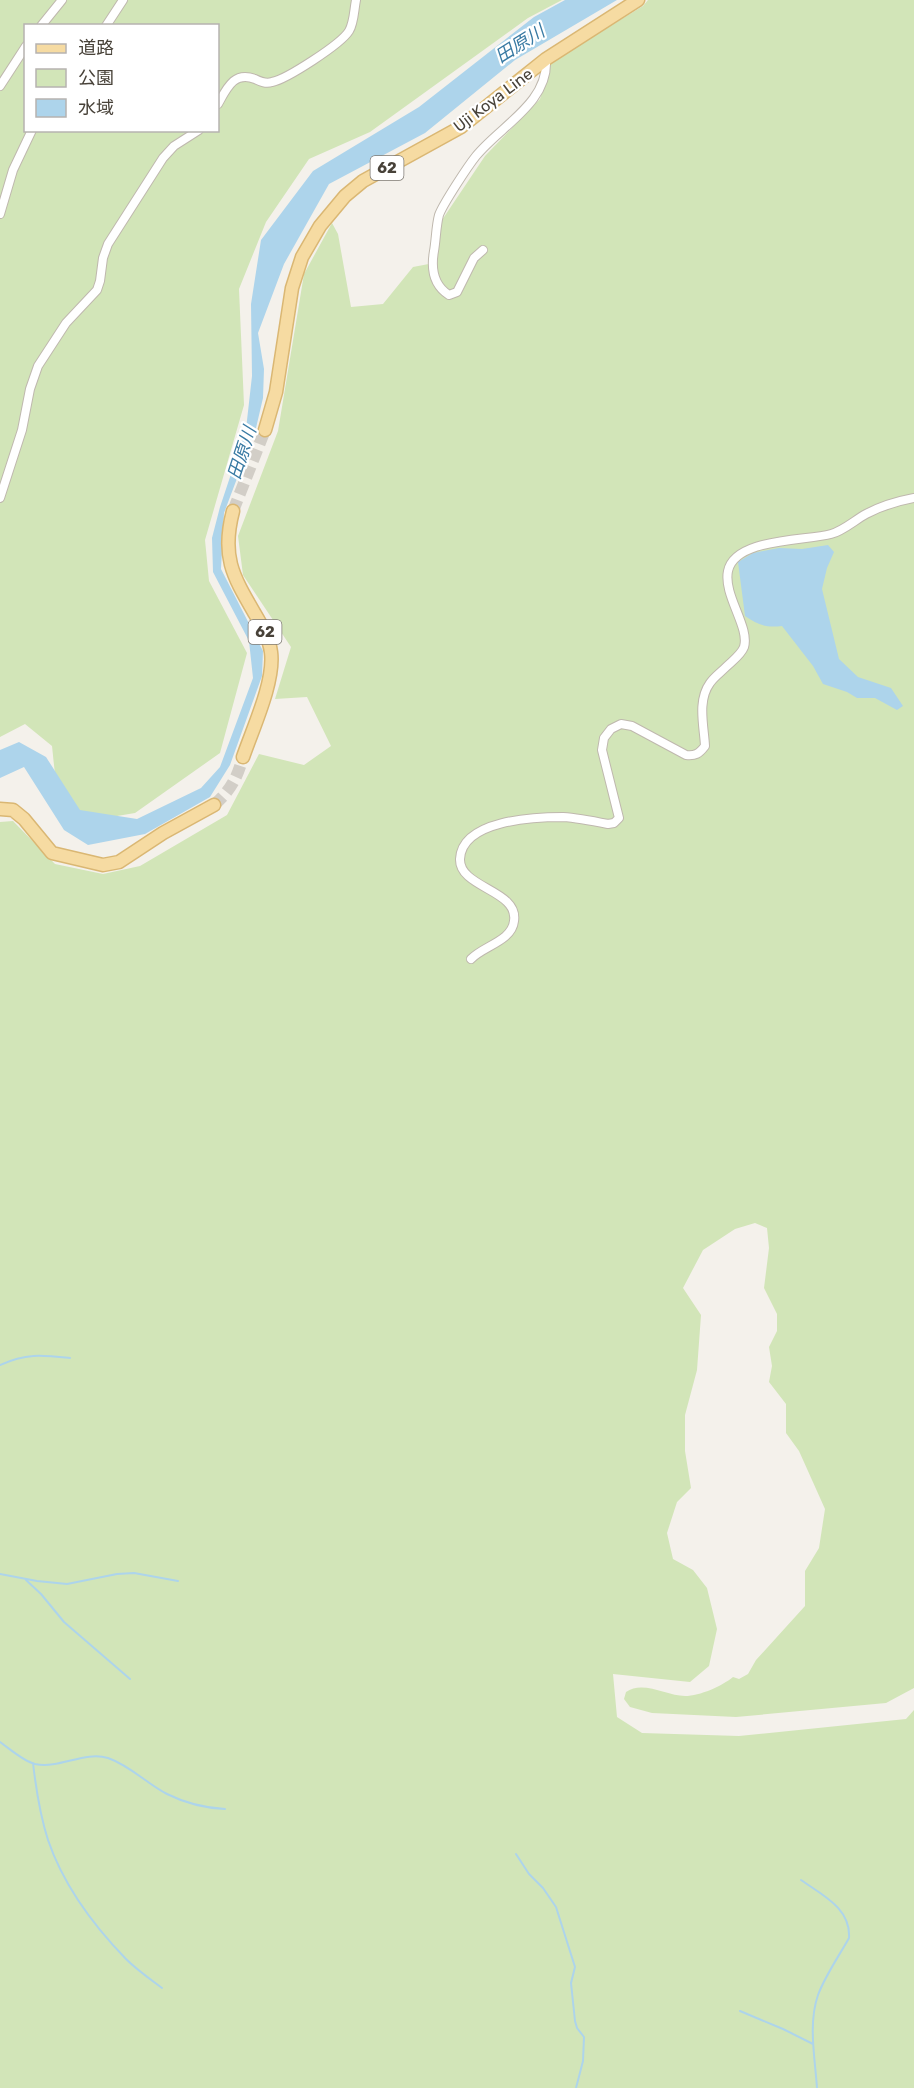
<svg xmlns="http://www.w3.org/2000/svg" width="914" height="2088" font-family="Rubik,'Noto Sans JP',sans-serif">
	<rect width="100%" height="100%" fill="#f4f1eb"/>
	<path fill="#d2e5b8" fill-rule="evenodd" d="M0,0h562l-34,18 -158,114 -61,27 -43,63 -27,67 5,116 -39,135 4,41 38,72 -27,100 -85,60 -42,7c-40,-24 -36,-30 -41,-74l-27,-22 -25,13zM26,26h192v104h-192z
		M648,0h266v1688l-28,15 -150,14 -84,-4 -22,-6 -6,-8 2,-7c17,-12 41,4 59,4 15,0 37,-10 48,-19l6,2 9,-5 8,-14 49,-54v-35l14,-23 6,-39 -26,-58 -13,-18v-29l-17,-22 3,-16 -3,-19 8,-16v-17l-13,-26 5,-40 -2,-20 -12,-5 -20,6 -32,21 -20,38 18,27 -4,55 -12,45v36l6,37 -14,14 -10,31 6,26 20,11 14,18 10,41 -8,37 -19,16 -77,-8 4,43 25,16 97,3 167,-17 8,-9v378h-914v-1266l13,-1 42,43 48,10 37,-8 87,-51 32,-61 45,11 27,-19 -24,-49 -32,2 16,-52 -48,-72 -5,-39 40,-105 26,-157 28,-51 6,11 13,73 32,-3 30,-37 21,-4 8,-43 43,-64 55,-57 11,-37 92,-56z"/>
	<path fill="#add4eb" d="M565,0h52l-102,60 -90,73 -96,51 -45,80 -26,69 6,36 -1,29 -7,30 -32,85 -3,56 42,82 -1,25 -32,89 -20,32 -65,37 -57,11 -24,-15 -40,-63 -24,11v-28l19,-8 27,15 34,53 57,9 64,-31 19,-21 33,-89 -4,-37 -36,-69 -1,-34 8,-31 26,-78 6,-53 -1,-72 10,-64 52,-69 106,-64 115,-90z
		M828,545l6,7 -7,16 -5,21 17,70 19,18 33,11 12,18 -6,4 -22,-12h-18l-10,-6 -24,-8 -10,-18 -31,-40c-15,2 -24,-1 -37,-10l-7,-54 15,-9 10,-2 16,-3 23,1z"/>
	<g fill="none" stroke-linecap="round" stroke-linejoin="round">
		<path stroke="#add4eb" stroke-width="2" d="M0,1365c26,-12 42,-10 70,-7
			M0,1574l37,7 30,3 50,-10 17,-1 44,8
			M26,1580l15,14 23,28 66,57
			M0,1742c10,7 23,19 35,22 25,5 49,-13 73,-6 23,8 39,26 59,36 18,9 38,14 58,15
			M33,1763c3,26 7,52 15,77 15,44 46,86 78,119 11,11 24,20 36,29
			M516,1854l13,20 14,14 13,19 19,60 -4,16 4,38 2,7 7,9 -1,24 -7,27
			M801,1880c21,15 50,28 48,58 -10,18 -24,38 -31,57 -10,29 -3,63 -1,93
			M740,2011l43,18 30,15"/>
		<path stroke="#d2cec7" stroke-width="12" stroke-dasharray="12 6" stroke-linecap="butt" d="M233,511l32,-81
			M214,805c17,-15 23,-27 29,-48"/>
		<g stroke="#bfb8ae" stroke-width="10">
			<path id="street" d="M41,26l21,-26
				M106,26l17,-26
				M0,86l26,-40
				M218,104c9,-16 16,-33 37,-25 6,3 11,5 17,3 15,-3 69,-38 77,-51 5,-8 5,-21 7,-31
				M0,214l13,-44 19,-40
				M483,250l-9,8 -17,34 -8,3c-16,-10 -18,-27 -15,-44 2,-11 2,-25 5,-36 4,-11 29,-49 37,-59 24,-30 73,-53 70,-97
				M0,498l22,-68 8,-41 8,-23 28,-43 31,-33 3,-9 3,-23 5,-14 55,-86 11,-12 25,-16
				M471,959c12,-13 41,-18 43,-38 5,-31 -55,-33 -54,-62 2,-39 74,-42 103,-42 15,1 30,4 45,7l6,-1 5,-5 -17,-68 2,-12 7,-9 10,-5 11,2 54,29c9,1 13,-1 19,-9 -1,-20 -8,-45 5,-63 4,-6 11,-11 16,-16 6,-6 15,-12 18,-20 6,-20 -21,-52 -16,-76 7,-33 77,-30 103,-37 12,-3 24,-14 35,-20 15,-8 32,-13 48,-16"/>
		</g>
		<g stroke="#dab773" stroke-width="15">
			<path id="primary" d="M265,430l11,-38 16,-104 10,-31 18,-31 25,-30 18,-15 98,-54 85,-68 92,-59
				M233,511c-12,46 0,65 22,103 7,12 14,24 16,38 4,29 -18,76 -28,105
				M0,809l13,1 11,9 28,34 51,12 16,-3 44,-29 51,-28"/>
		</g>
		<use href="#street" stroke="#fff" stroke-width="8"/>
		<use href="#primary" stroke="#f6dba2" stroke-width="12"/>
	</g>
	<g text-anchor="middle" dominant-baseline="central" stroke-width="4.5" stroke-linejoin="round" paint-order="stroke">
		<g fill="#fff" stroke="#7f7b74" stroke-width="1.5">
			<rect x="370.5" y="156" width="33" height="24" rx="4.5"/>
			<rect x="248.5" y="620" width="33" height="24" rx="4.5"/>
		</g>
		<g font-size="15" font-weight="bold" fill="#484239">
			<text x="387" y="168">62</text>
			<text x="265" y="632">62</text>
		</g>
		<g font-size="16" fill="#484239" stroke="#fff">
			<text transform="translate(493 100) rotate(-37)">Uji Koya Line</text>
		</g>
		<g font-size="18" font-style="italic" fill="#397aa3" stroke="#fff">
			<text transform="translate(520 44) rotate(-32)">田原川</text>
			<text transform="translate(242 453) rotate(-72)">田原川</text>
		</g>
	</g>
	<rect x="24" y="24" width="195" height="108" fill="#ffffff" stroke="#b6b3b0" stroke-width="1.5"/>
	<rect x="36" y="44" width="30" height="9" fill="#f6dba2" stroke="#b6b3b0" stroke-width="1.5"/>
	<text x="78" y="54" font-size="18" fill="#484239">道路</text>
	<rect x="36" y="69" width="30" height="18" fill="#d2e5b8" stroke="#b6b3b0" stroke-width="1.5"/>
	<text x="78" y="84" font-size="18" fill="#484239">公園</text>
	<rect x="36" y="99" width="30" height="18" fill="#add4eb" stroke="#b6b3b0" stroke-width="1.5"/>
	<text x="78" y="114" font-size="18" fill="#484239">水域</text>
</svg>
